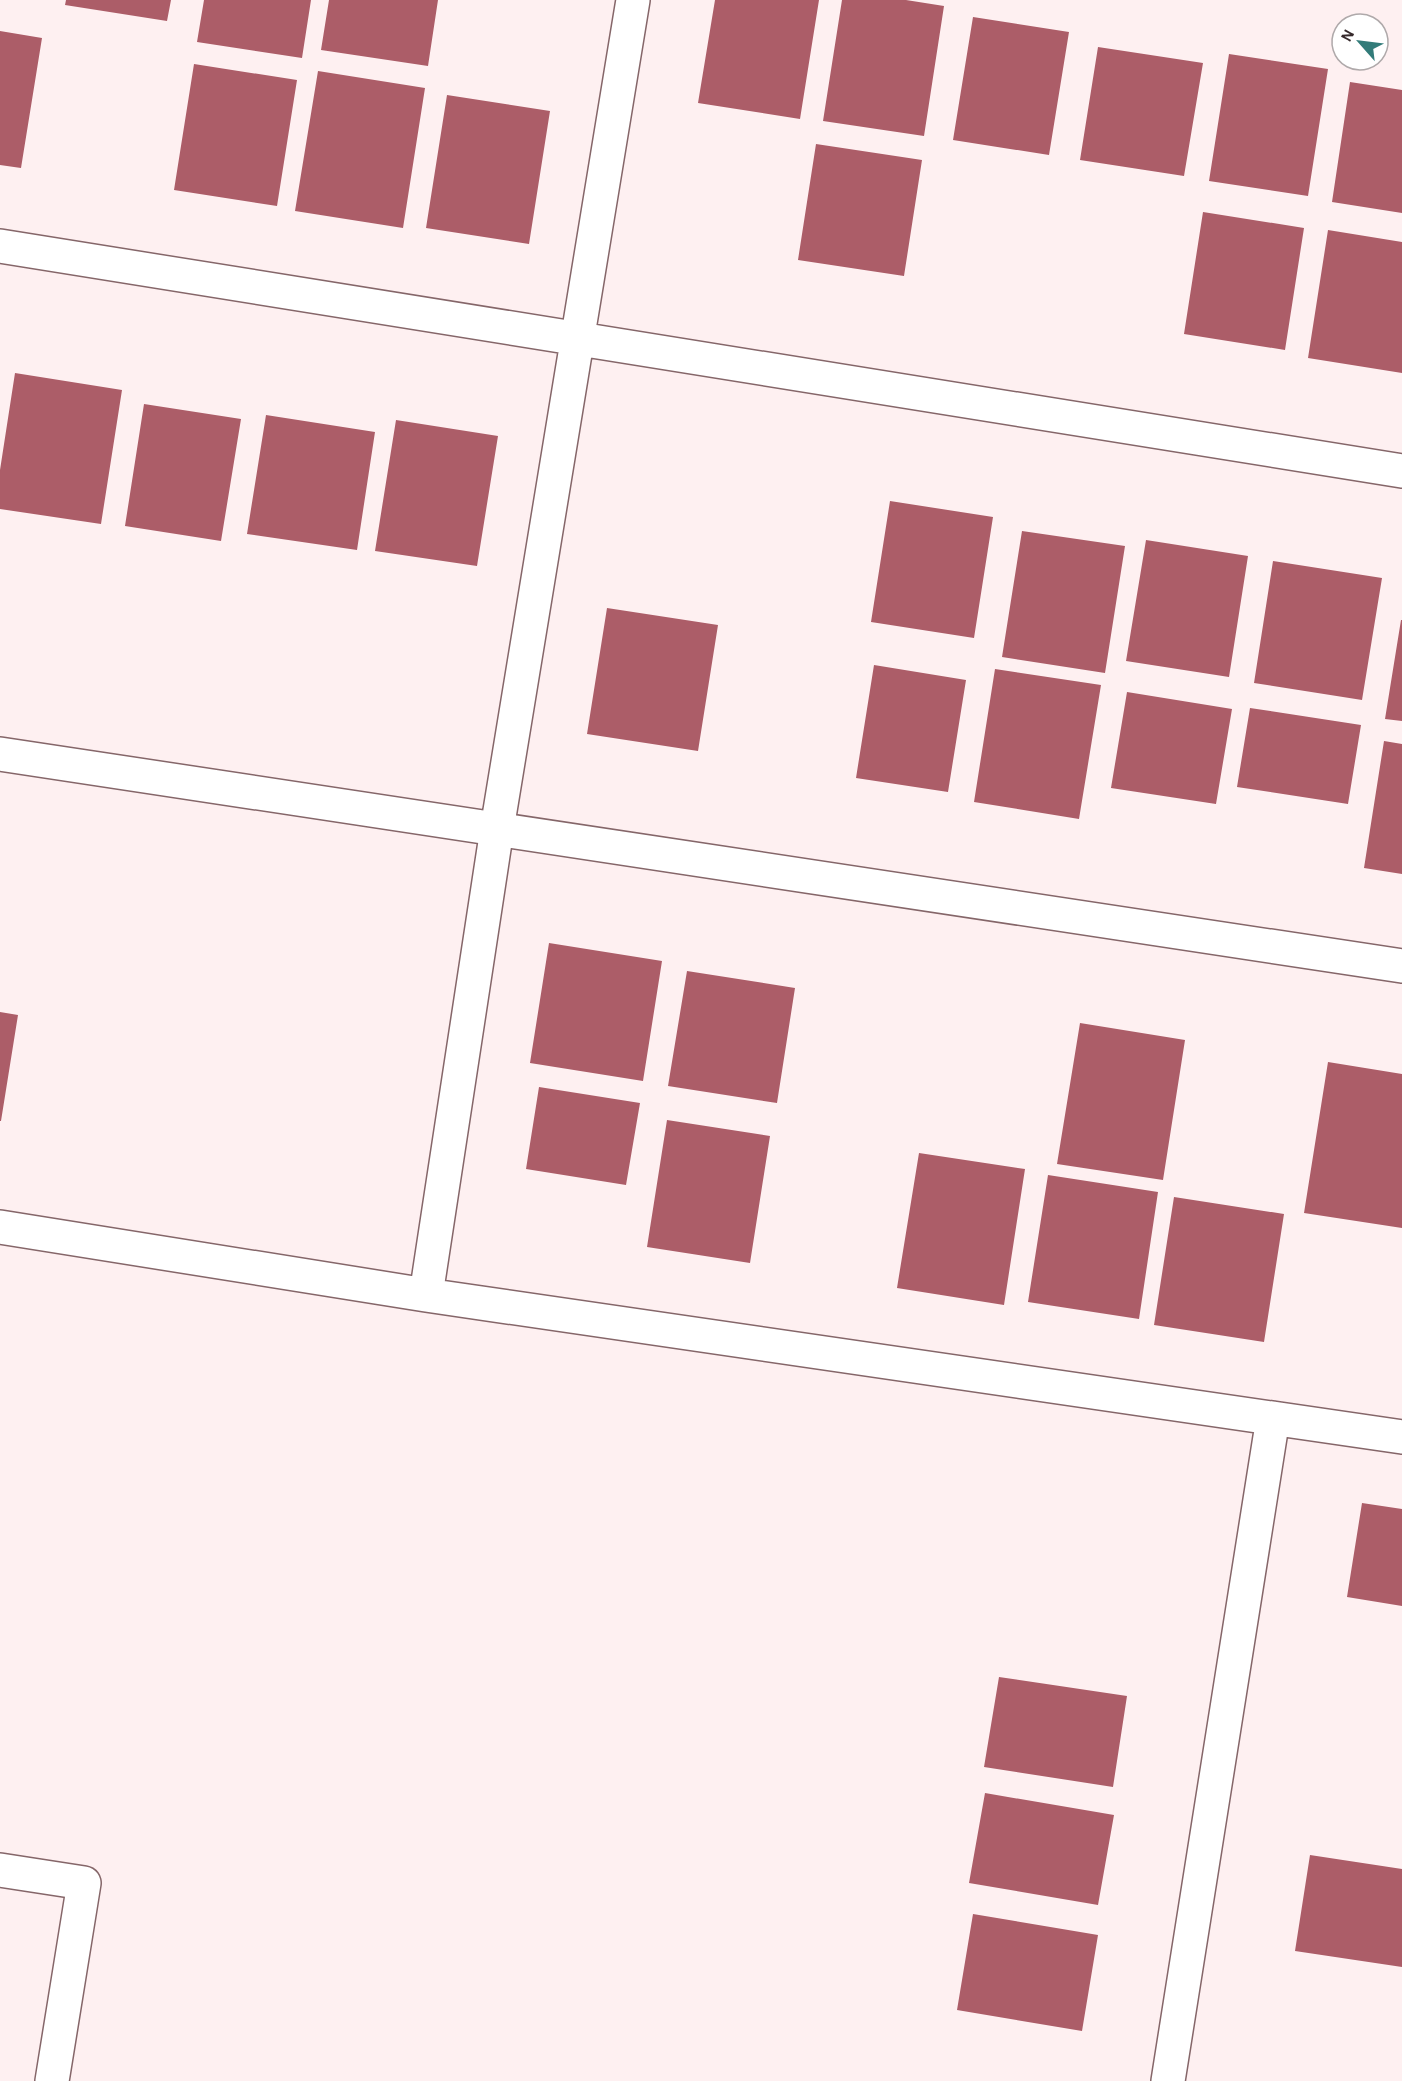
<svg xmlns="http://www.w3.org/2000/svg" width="1402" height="2081" font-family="'Alegreya Sans',sans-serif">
	<rect width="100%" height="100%" fill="#fef0f1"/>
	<path fill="#ac5d68" d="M66,0h105l-4,21 -102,-16z
		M204,0h107l-9,58 -105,-16z
		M329,0h109l-10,66 -107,-16z
		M715,0h104l-19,119 -102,-16z
		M842,0h64l38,6 -20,130 -101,-15z
		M973,17l96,15 -20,123 -96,-15z
		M0,31l42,7 -21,130 -21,-3z
		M1098,47l105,16 -19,113 -104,-16z
		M1229,54l99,15 -20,127 -99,-15z
		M194,64l103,16 -20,126 -103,-16z
		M318,71l107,17 -22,140 -108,-17z
		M1350,82l52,8v123l-70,-11z
		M447,95l103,16 -21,133 -103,-16z
		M816,144l106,16 -18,116 -106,-16z
		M1203,212l101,16 -19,122 -101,-16z
		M1328,230l74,12v131l-94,-15z
		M15,373l107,17 -21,134 -101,-15v-39z
		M144,404l97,15 -20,122 -96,-15z
		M266,415l109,17 -18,118 -110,-16z
		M396,420l102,16 -21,130 -102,-15z
		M890,501l103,16 -19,121 -103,-16z
		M1022,531l103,15 -20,127 -103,-16z
		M1146,540l102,16 -19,121 -103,-16z
		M1273,561l109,17 -20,122 -108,-17z
		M607,608l111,17 -20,126 -111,-17z
		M1401,620h1v101l-17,-2z
		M874,665l92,15 -18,112 -92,-14z
		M995,669l106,16 -22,134 -105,-17z
		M1127,692l105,17 -16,95 -105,-16z
		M1250,708l111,17 -13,79 -111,-17z
		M1384,741l18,3v130l-38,-6z
		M549,943l113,18 -19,120 -113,-18z
		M687,971l108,17 -18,115 -109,-17z
		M0,1012l18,3 -17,106h-1z
		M1080,1023l105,17 -22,140 -106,-16z
		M1328,1062l74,12v154l-98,-15z
		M539,1087l101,16 -14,82 -100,-16z
		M667,1120l103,16 -20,127 -103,-16z
		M919,1153l106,16 -21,136 -107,-17z
		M1048,1175l110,17 -19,127 -111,-17z
		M1174,1197l110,17 -20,128 -110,-17z
		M1362,1503l40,6v97l-55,-9z
		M999,1677l128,19 -14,91 -129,-20z
		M985,1793l129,22 -16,90 -129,-22z
		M1310,1855l92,14v98l-107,-16z
		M973,1914l125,21 -16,96 -125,-21z"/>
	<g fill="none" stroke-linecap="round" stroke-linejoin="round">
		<g stroke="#856669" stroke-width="36">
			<path id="minor" d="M0,246l1402,225
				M0,754l1402,212
				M0,1227l426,68 976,142
				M426,1295l71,-466 136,-829
				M0,1870l84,13 -32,198
				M1168,2081l105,-663"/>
		</g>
		<use href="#minor" stroke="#fff" stroke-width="33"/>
	</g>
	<g transform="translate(1360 42) rotate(298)"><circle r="28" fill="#ffffff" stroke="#afa9aa" stroke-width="1.5"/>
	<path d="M0-4.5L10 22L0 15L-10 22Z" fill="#327b79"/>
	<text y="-9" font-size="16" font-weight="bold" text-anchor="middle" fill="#36292b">N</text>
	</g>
</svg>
